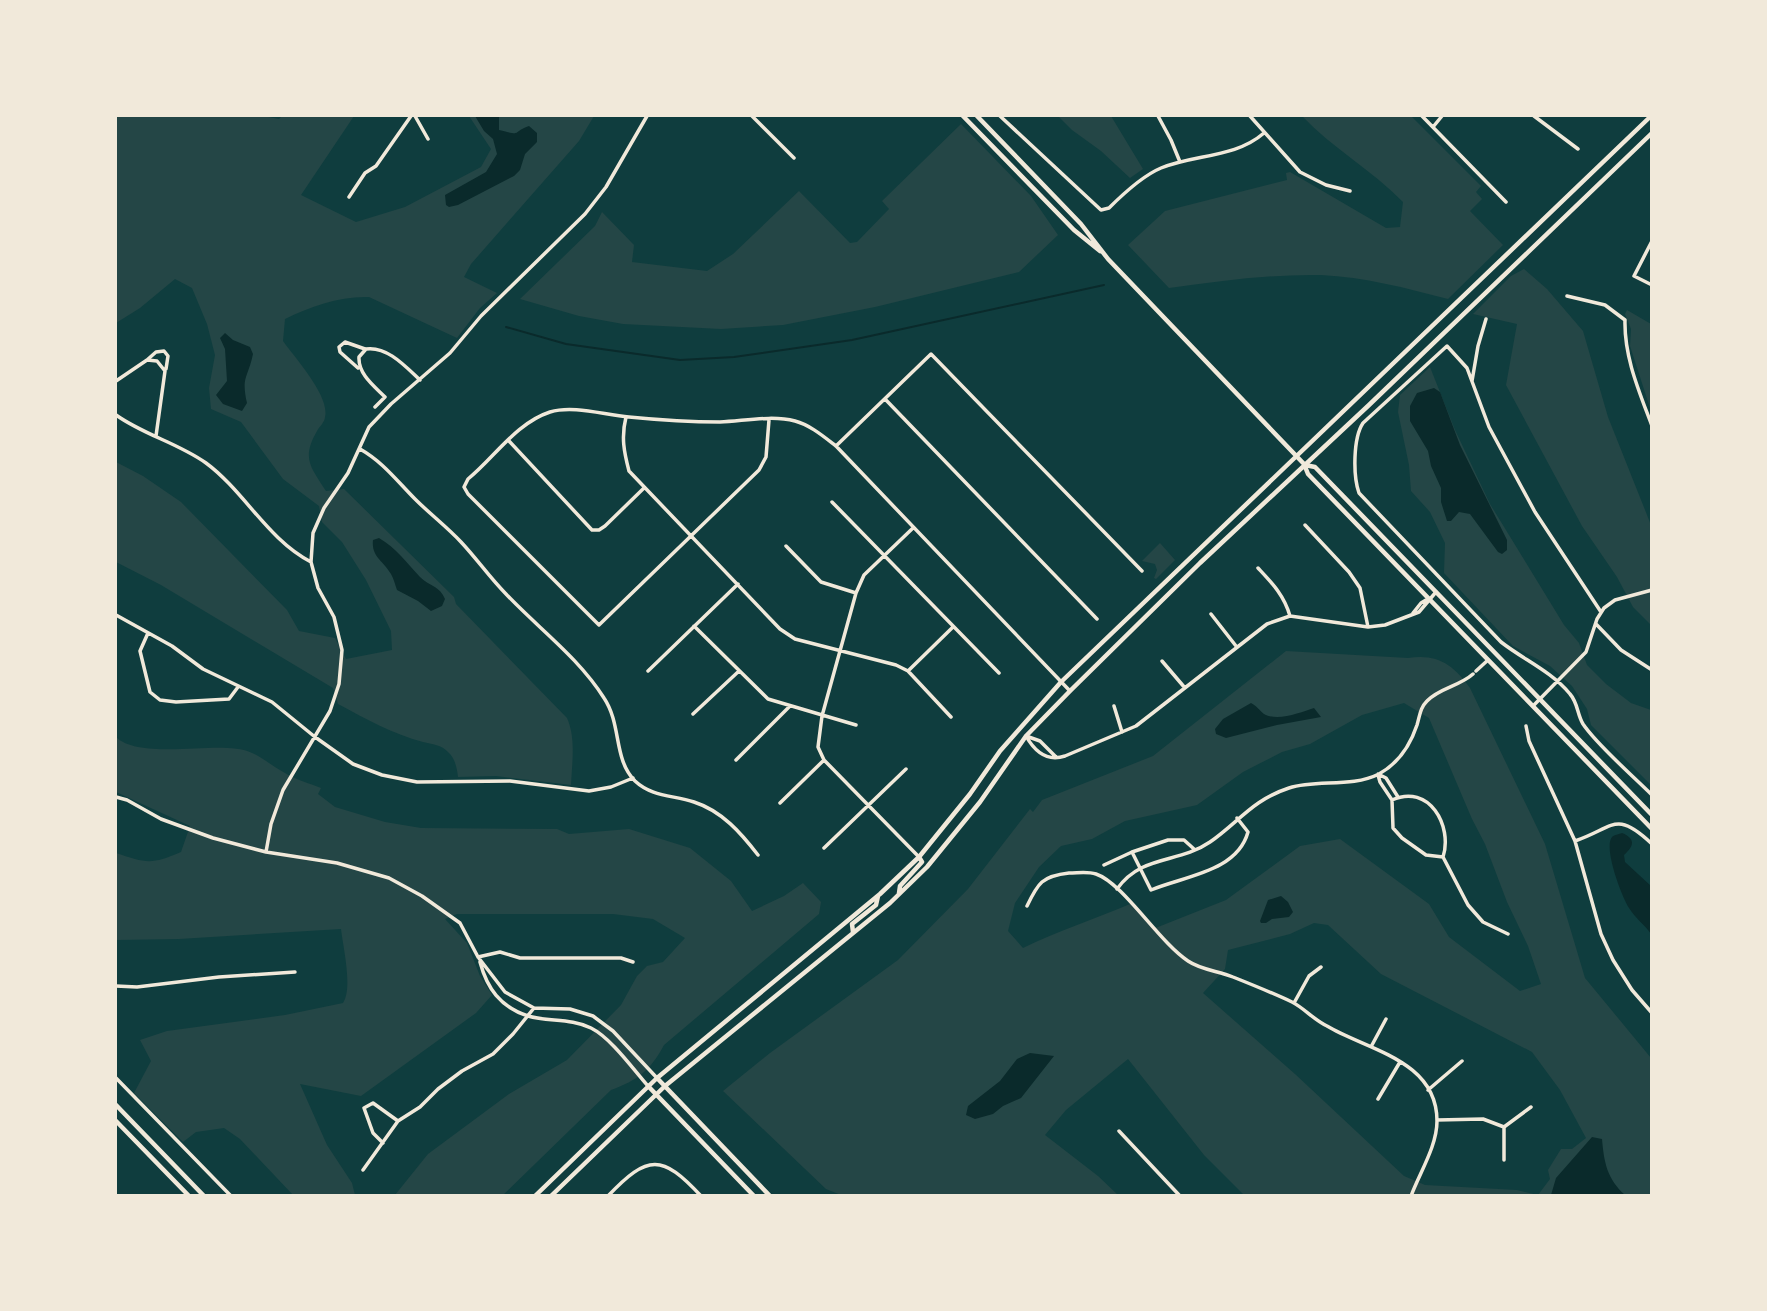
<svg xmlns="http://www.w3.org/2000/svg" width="1767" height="1311" font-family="'DejaVu Sans',sans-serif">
	<rect width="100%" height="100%" fill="#0f3d3e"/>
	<path fill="#244646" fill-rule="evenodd" d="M116,116h147l16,3 3,-3h72l-53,79 55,27 49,-15 76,-40 10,-18 -22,-33h125l-15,25 -108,123 -7,13 33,16 -17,15 -23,30 -88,-41c-29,-1 -58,9 -84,22l-2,22c12,17 47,55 42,76 0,5 -6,10 -8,14 -16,28 -6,36 9,60l18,-2 110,108 2,7 111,114c9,20 5,45 4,67l-75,-9 -38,1c-1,-9 -3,-19 -10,-25 -6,-7 -16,-8 -25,-10 -30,-8 -57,-23 -85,-38l-5,-16 -172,-103 -45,-23v-100l27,14 38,26 106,108 12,21 36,7 11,21 46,-9 -1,-19 -25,-51 -24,-38 -20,-20 -3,-16 -36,-27 -42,-57 -30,-13 -2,-21 6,-33 -8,-31 -15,-36 -17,-9 -35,29 -24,15z
		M1058,116h53l32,53 -13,9 -29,-27 -29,-21z
		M1302,116h109l70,70 -5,6 6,7 -12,12 33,34 -55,54c-42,-11 -84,-22 -127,-24 -51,-1 -101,6 -152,13l-41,-43 37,-34 122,-31 -1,-7 4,-1 96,56 14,-1 3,-25c-31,-32 -71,-54 -101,-86z
		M961,124l70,72 27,39 -39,37 -144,35 -92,18 -62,4 -98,-5 -44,-8 -59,-17 75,-73 7,-14 32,33 -2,17 75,9 26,-17 66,-63 51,52 7,-1 32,-33 -7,-8z
		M1524,269l23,20 36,42 25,86 43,108v100l-18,-18 -16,-30 -35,-51 -76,-141 11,-61 -44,-10 38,-38z
		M1627,310l24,14v87l-21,-65 1,-17 -6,-15z
		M1430,367l25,63 35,74 74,121 15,18 8,22 19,19 25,19 20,7v75l-60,-60 -4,-16 -15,-23 -22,-20 -37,-20 -69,-73 1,-30 -15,-31 -19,-21 -2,-26 -11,-53 2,-17z
		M1160,543l15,17 -19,19 -2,-1 3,-8 -2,-6 -13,-3z
		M1286,651l122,7c29,-5 46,7 62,30l75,156 40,134 66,80v137h-407l-40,-40 -76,-96 -62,51 -21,25 53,41 20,19h-277l-15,-6 -103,-98 47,-38 128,-93 70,-71 62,-80 3,3 9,-12 111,-44zM1404,703l25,15 43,101 13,25 22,58 21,44 13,38 -21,7 -71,-54 -20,-33 -89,-65 -40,7 -74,54 -73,29 -23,-25c-35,15 -72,27 -107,44l-15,-17 7,-28 24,-36 22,-21 31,-7 33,-18 72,-16 46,-33 39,-20 28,-8 52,-29zM1314,923l14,2 53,49 151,78 28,38 26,48 -14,11h-11l-13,21 2,9 -12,16 -21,-5 -92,-5 -21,-9 -109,-102 -92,-81 22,-24 3,-19 62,-16z
		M116,737c20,20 83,9 111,11 30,1 34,12 58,25 11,7 24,10 36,15l-3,6 17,13 50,15 36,6 136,1 12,5 60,-5 61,19 41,33 21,30 32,-15 19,-13 18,19 -2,12 -155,131c-14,26 -26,35 -53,45l-108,105h-108l33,-41 81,-60 58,-34 54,-55 16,-29 10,-10 16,-4 22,-24 -32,-19 -40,-5h-156l-12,5 22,24 13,33 12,19 -16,18 -115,83 -61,-12 27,61 25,38 3,12h-62l-53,-56 -16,-11 -28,4 -13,10 -49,-49 17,-32 -11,-21 27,-9 118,-16 58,-12c10,-15 0,-56 -2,-74l-162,10 -63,1v-87c30,10 35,12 65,-1l9,-26 -74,-34z"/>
	<path fill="#0a2a2b" d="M475,116h24v14c25,6 11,3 30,-4l8,7v9l-12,12 -5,16 -6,6 -56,29 -9,2 -3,-2 -1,-10 41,-23 11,-18 -4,-15 -9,-8z
		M225,333l8,7 17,7 3,7c-5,24 -12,23 -6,49l-5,8 -19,-7 -7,-9 11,-14 -2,-32 -5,-11z
		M1434,388l6,4 20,53 47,95v10l-5,4 -4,-2 -28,-38 -11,-2 -8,9h-4l-6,-19v-14l-10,-22 -3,-15 -18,-30v-15l7,-13z
		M379,538c17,10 28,25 41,39 9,9 20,9 25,22l-3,7 -11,5 -13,-10 -21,-11c-2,-5 -3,-11 -6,-16 -7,-13 -20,-17 -18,-34z
		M1251,703c6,3 8,7 13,11 14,8 37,-2 50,-6l7,9 -44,8 -51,13 -10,-4 -1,-5 8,-10z
		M1622,833c15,6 11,14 2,22l1,7 26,24v48c-6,-9 -16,-16 -22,-26 -7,-11 -26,-60 -17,-71 2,-2 7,-3 10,-4z
		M1281,896l7,6 5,10 -4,5 -17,2 -6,4h-5l-1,-2 8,-21z
		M1030,1053l24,3 -33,42 -18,8 -10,8 -18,5 -9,-4 2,-9 32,-25 17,-22z
		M1592,1137l10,2c2,23 5,40 23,56h-74l5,-17z"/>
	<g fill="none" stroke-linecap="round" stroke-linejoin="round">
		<path stroke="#0a2a2b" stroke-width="2" d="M506,327l60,17 114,16 54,-3 118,-17 252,-55"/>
		<path stroke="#f1e9da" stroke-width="3.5" d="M415,116l13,23
			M752,116l42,42
			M1000,116l101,94 8,-2c14,-14 33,-32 52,-40 35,-14 74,-10 103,-35
			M1158,116l13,24 9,22
			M1250,116l50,56 26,13 24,6
			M1422,116l84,86
			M1534,116l44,33
			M1433,127l9,-11
			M349,197l16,-24 11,-7 35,-50
			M1652,241l-18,35 18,9
			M1567,296l38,9 20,15c-1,37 14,71 27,106
			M147,360l9,-8 8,-1 4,5 -2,13
			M358,368l-18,-16 -1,-5 6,-5 20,7
			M116,381l31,-21 10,1 8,10 -9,65
			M1472,381l6,-35 8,-27
			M885,399l212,220
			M375,407l10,-10c-11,-11 -27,-23 -26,-40l7,-8c21,-3 39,17 54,31
			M116,415c28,20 62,28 90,48 38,28 62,77 105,99
			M626,417c-5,20 -2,35 3,54l151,158 15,10 101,26 12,6 43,46
			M769,420l-3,37 -7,13 -160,155 -131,-131 -4,-7 4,-8c26,-21 48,-56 82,-67 24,-7 54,3 79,5 30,3 61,5 91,5 24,-1 52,-7 75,-1 15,4 28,15 41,25l234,245
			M509,441l83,89h7l6,-4 39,-38
			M836,446l95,-92 211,217
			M360,449c23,13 37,32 55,50 15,15 32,28 46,43 16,17 29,36 45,52 33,35 72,63 98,104 18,27 9,61 31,83 17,16 38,14 59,21 28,9 47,31 64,53
			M832,502l167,171
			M1305,525l44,47 11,16 8,39
			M913,528l-49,47 -8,18 -34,123 -4,31 6,13 95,97
			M786,546l35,36 35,11
			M1258,568c14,15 26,27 32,48
			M1601,612l-66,-100 -46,-85 -22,-59 -20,-22 -84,77c-10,15 -10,53 -4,70l142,149c23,18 50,29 69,52 8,9 7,20 13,30 14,21 49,51 69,71
			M1413,613l8,-10 5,-3
			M1211,614l25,32
			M116,615l56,31 31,23 69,33 43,35 38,27 29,11 35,7 93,-1 79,10 22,-4 22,-9
			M1596,624l25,26 31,20
			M694,626l74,73 88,26
			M148,633l-8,18 10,41 10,8 16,2 53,-3 9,-12
			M1162,661l23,27
			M648,671l90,-87
			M908,671l45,-44
			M1476,671l12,-11
			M1114,706l8,26
			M1533,706l53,-54 11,-33 7,-11 11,-8 37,-10
			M693,714l46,-43
			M1526,726l3,15 46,100 26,93 12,26 19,30 20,23
			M1026,736c9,16 21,26 39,20l71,-30 131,-102 23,-8 78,11 17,-2 34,-13 17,-20
			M1026,736l14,5 16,16
			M736,760l53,-53
			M1378,774l8,4 12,19
			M1378,775l2,7 12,18 1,28 9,10 24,17 17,2
			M116,797l11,3 34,19 52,19 53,14 71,11 52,15 33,18 38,27 18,34 27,35 29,16 36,1 23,7 20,15 44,47
			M1392,800c37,-17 61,26 51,57l25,48 15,17 25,12
			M780,803l44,-43
			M1575,841c39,-13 40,-32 77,3
			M824,848l82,-79
			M1194,849l-10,-9h-16l-36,12 19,38c33,-14 86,-18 97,-58l-11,-14
			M266,852l5,-28 12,-34 47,-79 9,-27 3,-34 -8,-33 -16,-29 -7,-26 2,-29 11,-25 24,-35 21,-46 22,-23 59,-51 31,-37 104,-102 21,-27 41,-71
			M1104,865l28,-13
			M1117,889c25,-35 61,-25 93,-47 29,-20 42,-42 79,-54 28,-9 62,0 90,-14 20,-11 31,-28 38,-49 3,-10 3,-17 10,-24 12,-13 33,-15 46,-27
			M1027,906c11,-23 15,-30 42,-33 9,0 18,-2 27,1 27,9 63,68 92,87 13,9 31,10 45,16 20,8 40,16 59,25 12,6 22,18 35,24 40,24 110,34 110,95 0,25 -17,51 -26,75
			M478,957l22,-5 20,6h101l12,4
			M480,962c7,26 20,45 48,54 20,6 43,2 63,12 20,10 42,41 57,58
			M116,986l21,1 82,-10 76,-5
			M1294,1003l15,-27 12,-9
			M1372,1045l14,-26
			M116,1078l115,118
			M1428,1090l34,-29
			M1378,1099l22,-37
			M1437,1120l46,-1 21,8v33
			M1504,1127l27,-20
			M1119,1131l61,65
			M383,1143l-10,-10 -9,-25 9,-5 25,18
			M363,1170l35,-49 22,-14 18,-18 24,-18 31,-17 20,-20 21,-26
			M608,1196c40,-42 54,-42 93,0"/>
		<path stroke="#f1e9da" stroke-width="4.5" d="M963,116l111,114 26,21
			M977,116l104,108 27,35 196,205 4,10 344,355
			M1305,465l10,2 337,348
			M899,893l1,-7 22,-24 -3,-5
			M853,932l-1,-8 24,-19 2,-9
			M657,1078l113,118
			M648,1086l106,110
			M116,1105l88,91
			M116,1121l73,75
			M535,1196l122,-118 223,-184 39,-37 51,-63 30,-43 61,-69 590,-566
			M551,1196l114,-110 225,-183 37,-36 53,-65 46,-66 44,-45 130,-128 169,-158 283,-272"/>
	</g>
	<rect width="1767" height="1311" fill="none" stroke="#f1e9da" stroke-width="234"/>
</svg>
